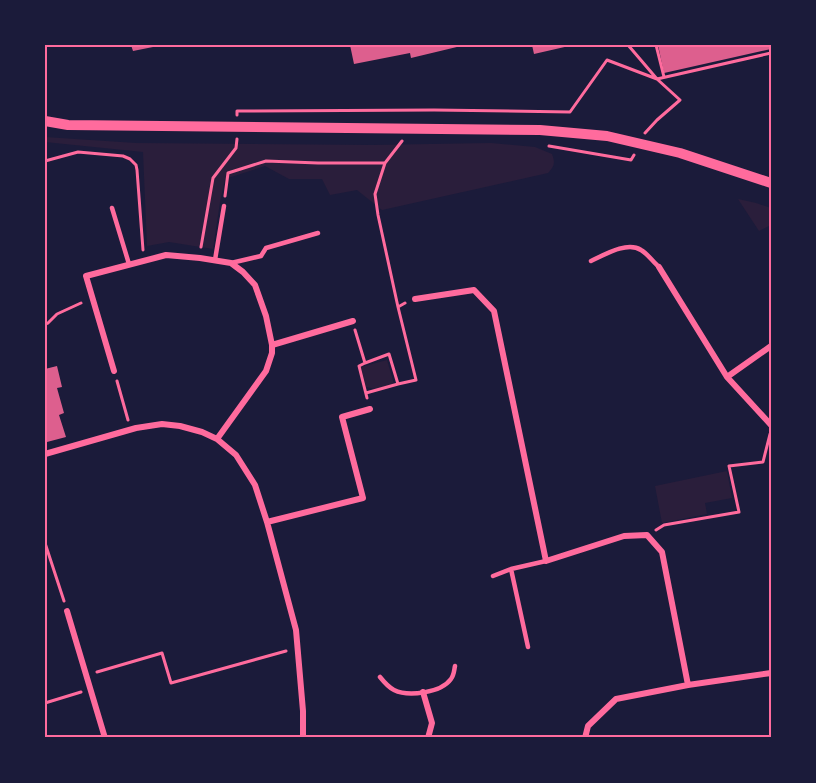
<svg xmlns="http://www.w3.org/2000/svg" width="816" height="783" font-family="'PT Serif',serif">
	<rect width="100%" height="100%" fill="#1b1b3a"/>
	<path fill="#2a1e3b" d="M45,137l91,6 236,2 119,-2 44,4 17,7c3,8 3,12 -4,19l-166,37 -25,-20 -27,5 -8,-16h-33l-24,-13 -40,13 -5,23 -7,47 -44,-7 -22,4 -4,-94 -98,-10z
		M738,199l18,4 15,5v17l-12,6z
		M387,360l7,24 -18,5 -10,-2 -5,-20z
		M727,471l5,27 -27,5 2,11 -45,9 -7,-37z"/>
	<path fill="#dd5f8e" d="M131,45h26l1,1 -25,5z
		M350,45h111v1l-50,12 -1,-5 -56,11z
		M532,45h37v1l-35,8z
		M658,45h113v4l-107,24z
		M57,366l5,21 -5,1 7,25 -5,2 7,22 -19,5 -2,-5v-18h1l-1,-6v-44z"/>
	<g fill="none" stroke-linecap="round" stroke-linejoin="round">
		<path stroke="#ff6b9d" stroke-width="3" d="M628,45l29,34 114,-26
			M656,45l8,32
			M237,115v-4l197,-1 136,2 37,-52 50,19 23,21 -23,20 -12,13
			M549,146l82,14 3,-5
			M45,161l33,-9 45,4 7,3 6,6 1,5 6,80
			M225,196l3,-23 38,-12 52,2h67
			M201,247l12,-69 23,-30 1,-9
			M398,307l-20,-92 -3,-21 10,-31 17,-22
			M45,324l3,-1 9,-9 24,-11
			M355,330l10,33 -6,3 8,32
			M365,363l24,-9 9,30 18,-4 -18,-73 7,-4
			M117,381l11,39
			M366,393l32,-9
			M656,530l8,-5 75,-13 -10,-46 34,-4 7,-28
			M45,543l19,58
			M97,672l65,-19 9,30 115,-32
			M45,703l36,-11"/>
		<path stroke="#ff6b9d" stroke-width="4.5" d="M112,208l17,56
			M215,260l9,-54
			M591,261c13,-6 36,-20 50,-11 7,4 12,12 18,17
			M231,263l30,-7 5,-8 52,-15
			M511,569l17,78
			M493,576l18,-7 35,-8
			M380,677c4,5 8,10 14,13 14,7 47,3 57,-11 3,-4 3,-8 4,-13"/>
		<path stroke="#ff6b9d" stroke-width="6" d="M659,267l68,110 44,48
			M415,299l59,-9 20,21 52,250 78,-25 23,-1 15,17 26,133
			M272,345l81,-24
			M114,371l-28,-95 80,-21 34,3 31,5 12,9 12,13 11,31 6,29v8l-6,18 -49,68
			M727,377l44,-31
			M45,454l91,-26 26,-4 18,2 22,6 15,7 19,16 19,30 12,37 29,108 7,81v27
			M267,522l96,-24 -21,-81 28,-8
			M67,611l38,127
			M423,692l9,31 -4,15
			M585,738l3,-12 28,-27 72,-14 83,-12"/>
		<path stroke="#ff6b9d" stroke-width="10" d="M45,121l23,4 472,5 67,6 73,17 91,30"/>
	</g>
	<rect width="816" height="783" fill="none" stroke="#1b1b3a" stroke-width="93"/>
	<rect x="46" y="46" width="724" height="690" fill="none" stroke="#ff6b9d" stroke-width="2"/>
</svg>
